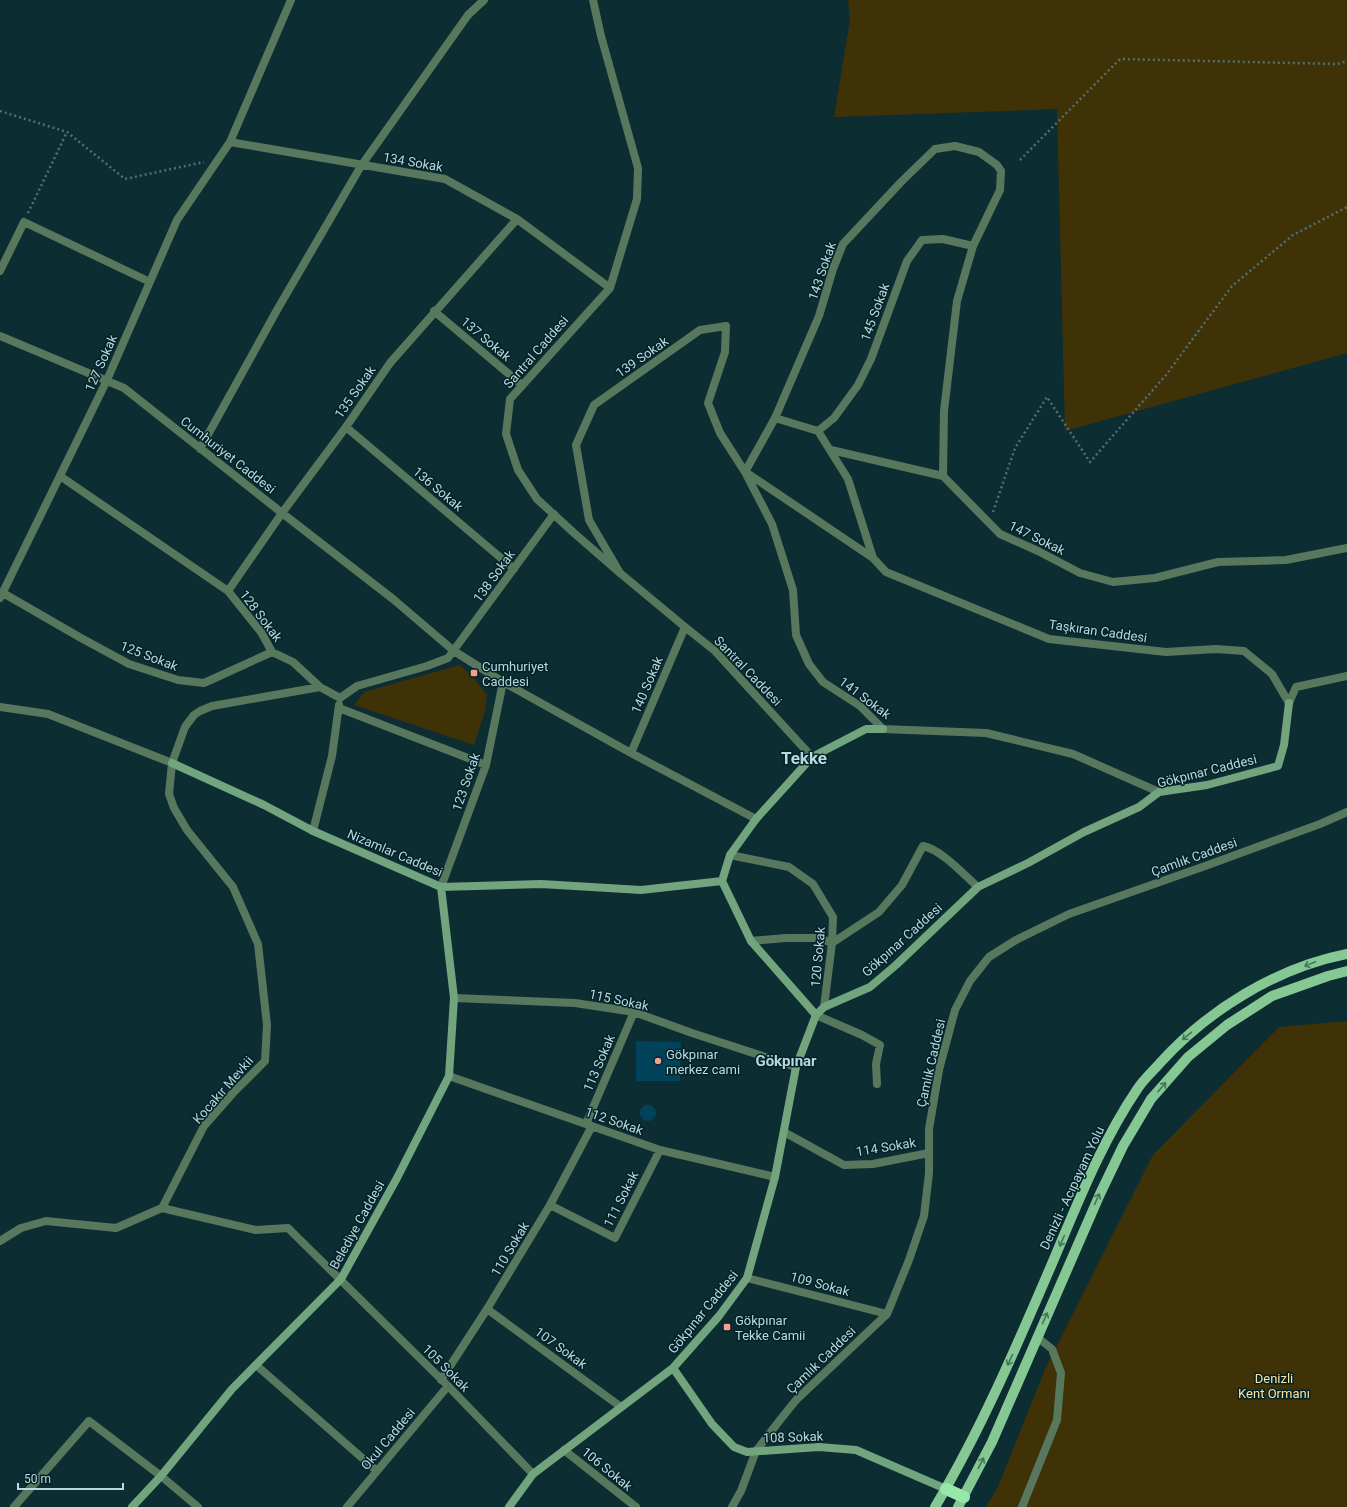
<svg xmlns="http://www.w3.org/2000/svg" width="1347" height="1507" font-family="Roboto,sans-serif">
	<rect width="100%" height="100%" fill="#0c2d32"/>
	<path fill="#403207" d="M848,0h499v353l-282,78 -8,-322 -223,8 16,-97z
		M460,665l16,16 11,14 -2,16 -11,34 -120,-40 10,-13z
		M1347,1021v486h-361l12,-20 48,-120 107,-212 126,-128z"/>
	<path fill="#01435b" d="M636,1041l45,1 -1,39h-44z
		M640 1113a8 8 0 1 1 16 0a8 8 0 1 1-16 0Z"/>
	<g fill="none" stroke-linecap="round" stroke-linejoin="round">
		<path stroke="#507075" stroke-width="2.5" stroke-dasharray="2 3" stroke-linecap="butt" d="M0,111l67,21 58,47 79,-17
			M1020,160l100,-101 217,5 10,-3
			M28,213l39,-81
			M993,512l22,-64 32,-51 43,65 76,-87 66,-89 61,-51 54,-28"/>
		<path stroke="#58785e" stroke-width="8" d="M593,0l8,36 37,132 -1,31 -27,89 -100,111 -4,35 12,36 19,29 37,34 46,40 65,54 30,24 97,106
			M230,142l215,37 72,40 93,69
			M0,271l24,-49 126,60
			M434,311l88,74
			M0,336l124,52 158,125 111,86 61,52 49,31 128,71 125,66
			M775,418l43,13 30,48 25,79
			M346,427l168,142
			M818,431l16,-13 24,-33 13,-26 36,-98 15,-21 21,-1 30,7
			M200,449l77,-139 84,-144 107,-151 16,-15
			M831,450l112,26
			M745,472l30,-54 44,-102 14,-47 10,-25 58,-62 34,-33 20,-3 24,6 18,13 4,6 -1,19 -27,56 -16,55 -13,110 -1,65 57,58 38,17 42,22 33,9 42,-4 63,-16 68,-2 61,-12
			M747,473l126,85 13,14 163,67 117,13 50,-3 28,2 28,23 17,29
			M60,476l168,115 33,41 11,20 21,10 27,25 20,11
			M620,573l-31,-53 -13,-75 18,-40 106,-75 26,-4 -1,26 -17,51 12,30 25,39 27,52 21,66 3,45 13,29 14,18 37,24 23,23 103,4 87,21 86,38
			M228,591l54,-78 64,-86 44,-64 127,-144
			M3,593l78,45 48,26 49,16 26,3 68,-31
			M0,598l107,-218 70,-160 53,-78 61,-142
			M340,698l17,-12 70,-20 21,-8 106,-144
			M1289,703l7,-16 51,-11
			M0,707l48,7 124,49
			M339,708l147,57
			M631,753l54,-126
			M313,831l19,-75 7,-51
			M730,855l59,12 24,17 20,33 -1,26 -8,64
			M441,887l45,-122 17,-83
			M751,941l35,-3h33l13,5
			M832,943l47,-31 23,-27 21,-39c19,4 40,28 55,41
			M454,998l121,5 59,9 58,21 104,34
			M816,1015l46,20 18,10 -4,19 1,20
			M449,1076l211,74 115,27
			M586,1124l48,-112
			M784,1132l60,33 29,-1 56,-11
			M550,1205l65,33 45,-88
			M162,1208l94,22 32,-2 160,158 85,88
			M0,1241l21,-13 25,-7 70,7 46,-20 42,-82 29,-33 32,-32 2,-36 -9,-81 -25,-57 -46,-57 -13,-22 -5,-14 3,-31 13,-36 9,-12 6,-4 12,-5 108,-19
			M747,1278l140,36
			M487,1309l134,98
			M256,1365l121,106
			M441,1380l46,-71 63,-104 42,-79
			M564,1450l72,57
			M14,1507l75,-86 72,55 37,31
			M347,1507l101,-121
			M732,1507l9,-16 15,-40 24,-31 16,-20 91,-86 22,-54 15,-44 5,-43v-44l10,-59 16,-60 15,-29 19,-24 27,-17 53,-26 139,-49 112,-41 27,-12
			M1022,1507l35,-87 4,-47 -9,-24 -15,-12"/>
		<path stroke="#72a57d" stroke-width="8" d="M172,763l92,42 49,26 128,56 100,-3 100,6 81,-9
			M816,1015l-65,-74 -29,-60 8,-26 26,-36 56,-62 54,-28h17
			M673,1368l39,56 22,23 13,5 72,-5 37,3 90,39
			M132,1507l29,-31 71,-87 109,-110 56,-101 52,-102 5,-78 -13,-111
			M509,1507l24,-33 140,-106 46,-52 28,-38 28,-101 21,-110 20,-52 8,-8 46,-20 26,-22 82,-78 50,-24 56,-31 55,-25 20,-15 48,-7 71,-19 6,-21 5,-42"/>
		<path stroke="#85c894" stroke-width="10" d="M935,1507c47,-79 83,-164 119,-248 25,-59 48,-118 84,-171 6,-9 15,-17 22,-25 48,-53 116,-95 187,-109
			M958,1507l34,-65 108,-248 23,-48 28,-47 37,-42 39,-32 45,-29 56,-20 19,-5"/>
		<path stroke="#96e8a9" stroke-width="12" d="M946,1489l18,8"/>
	</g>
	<defs><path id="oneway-shaft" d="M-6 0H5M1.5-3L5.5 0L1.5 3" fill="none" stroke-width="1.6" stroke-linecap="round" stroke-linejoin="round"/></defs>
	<g stroke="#44765e">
		<use href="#oneway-shaft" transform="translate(1310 964) rotate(158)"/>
		<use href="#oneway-shaft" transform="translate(1187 1036) rotate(140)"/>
		<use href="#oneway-shaft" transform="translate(1162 1087) rotate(-49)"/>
		<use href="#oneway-shaft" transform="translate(1097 1199) rotate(-66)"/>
		<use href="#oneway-shaft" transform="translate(1062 1241) rotate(113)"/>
		<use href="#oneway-shaft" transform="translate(1045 1318) rotate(-66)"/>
		<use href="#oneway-shaft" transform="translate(1010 1360) rotate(115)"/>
		<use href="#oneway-shaft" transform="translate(981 1463) rotate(-63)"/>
	</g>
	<g fill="#f59d8e" stroke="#022328" stroke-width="1.5">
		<rect x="470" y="669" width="8" height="8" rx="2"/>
		<circle cx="658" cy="1061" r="4"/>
		<rect x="723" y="1323" width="8" height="8" rx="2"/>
	</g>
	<g text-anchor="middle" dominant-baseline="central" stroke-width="3" stroke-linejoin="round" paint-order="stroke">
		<g font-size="13" fill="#bbd8de" stroke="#022328">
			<text transform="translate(413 162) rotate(10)">134 Sokak</text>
			<text transform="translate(822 271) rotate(-71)">143 Sokak</text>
			<text transform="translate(875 312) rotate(-70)">145 Sokak</text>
			<text transform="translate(486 339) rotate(40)">137 Sokak</text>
			<text transform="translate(536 352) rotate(-49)">Santral Caddesi</text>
			<text transform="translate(642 357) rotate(-35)">139 Sokak</text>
			<text transform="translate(101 363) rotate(-66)">127 Sokak</text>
			<text transform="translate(355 392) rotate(-55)">135 Sokak</text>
			<text transform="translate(228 455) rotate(38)">Cumhuriyet Caddesi</text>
			<text transform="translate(438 489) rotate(40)">136 Sokak</text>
			<text transform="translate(1037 538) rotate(26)">147 Sokak</text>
			<text transform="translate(494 576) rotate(-54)">138 Sokak</text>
			<text transform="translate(261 616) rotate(53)">128 Sokak</text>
			<text transform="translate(1098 631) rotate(8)">Taşkıran Caddesi</text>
			<text transform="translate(149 656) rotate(21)">125 Sokak</text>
			<text transform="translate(748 671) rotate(46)">Santral Caddesi</text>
			<text transform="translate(647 685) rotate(-67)">140 Sokak</text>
			<text transform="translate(865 698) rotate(37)">141 Sokak</text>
			<text transform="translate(1207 771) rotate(-14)">Gökpınar Caddesi</text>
			<text transform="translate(466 782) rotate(-71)">123 Sokak</text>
			<text transform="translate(395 853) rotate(23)">Nizamlar Caddesi</text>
			<text transform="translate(1194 857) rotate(-20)">Çamlık Caddesi</text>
			<text transform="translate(902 940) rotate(-42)">Gökpınar Caddesi</text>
			<text transform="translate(818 957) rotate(-85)">120 Sokak</text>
			<text transform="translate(619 1000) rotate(12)">115 Sokak</text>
			<text transform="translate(599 1063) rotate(-67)">113 Sokak</text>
			<text transform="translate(931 1063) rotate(-77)">Çamlık Caddesi</text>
			<text transform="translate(223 1090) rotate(-49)">Kocakır Mevkii</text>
			<text transform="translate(614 1121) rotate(19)">112 Sokak</text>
			<text transform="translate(886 1147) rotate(-9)">114 Sokak</text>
			<text transform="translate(1072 1188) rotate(-65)">Denizli - Acıpayam Yolu</text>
			<text transform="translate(621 1199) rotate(-63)">111 Sokak</text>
			<text transform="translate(357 1225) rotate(-61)">Belediye Caddesi</text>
			<text transform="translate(510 1249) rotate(-59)">110 Sokak</text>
			<text transform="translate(820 1284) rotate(15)">109 Sokak</text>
			<text transform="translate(703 1312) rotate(-51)">Gökpınar Caddesi</text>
			<text transform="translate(561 1348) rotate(36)">107 Sokak</text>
			<text transform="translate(821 1360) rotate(-44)">Çamlık Caddesi</text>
			<text transform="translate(446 1368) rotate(45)">105 Sokak</text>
			<text transform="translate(793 1437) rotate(-2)">108 Sokak</text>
			<text transform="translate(388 1439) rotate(-50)">Okul Caddesi</text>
			<text transform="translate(607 1469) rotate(39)">106 Sokak</text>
		</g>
		<g font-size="13" fill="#bbd8de" stroke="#022328" text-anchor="start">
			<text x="482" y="666">Cumhuriyet<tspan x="482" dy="15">Caddesi</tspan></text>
			<text x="666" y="1054">Gökpınar<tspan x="666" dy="15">merkez cami</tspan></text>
			<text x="735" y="1320">Gökpınar<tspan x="735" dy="15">Tekke Camii</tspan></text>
		</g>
		<g font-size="13" fill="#fbe29f" stroke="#022328">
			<text x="1274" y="1378">Denizli<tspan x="1274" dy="15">Kent Ormanı</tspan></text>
		</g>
		<g font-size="15" font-weight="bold" fill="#bbd8de" stroke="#022328">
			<text x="786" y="1061">Gökpınar</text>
		</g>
		<g font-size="17" font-weight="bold" fill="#bbd8de" stroke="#022328">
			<text x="804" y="758">Tekke</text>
		</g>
	</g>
	<path d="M18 1483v6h105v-6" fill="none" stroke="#bbd8de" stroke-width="2"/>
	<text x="24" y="1483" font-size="12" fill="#bbd8de" stroke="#022328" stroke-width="3" paint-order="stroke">50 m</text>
</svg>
